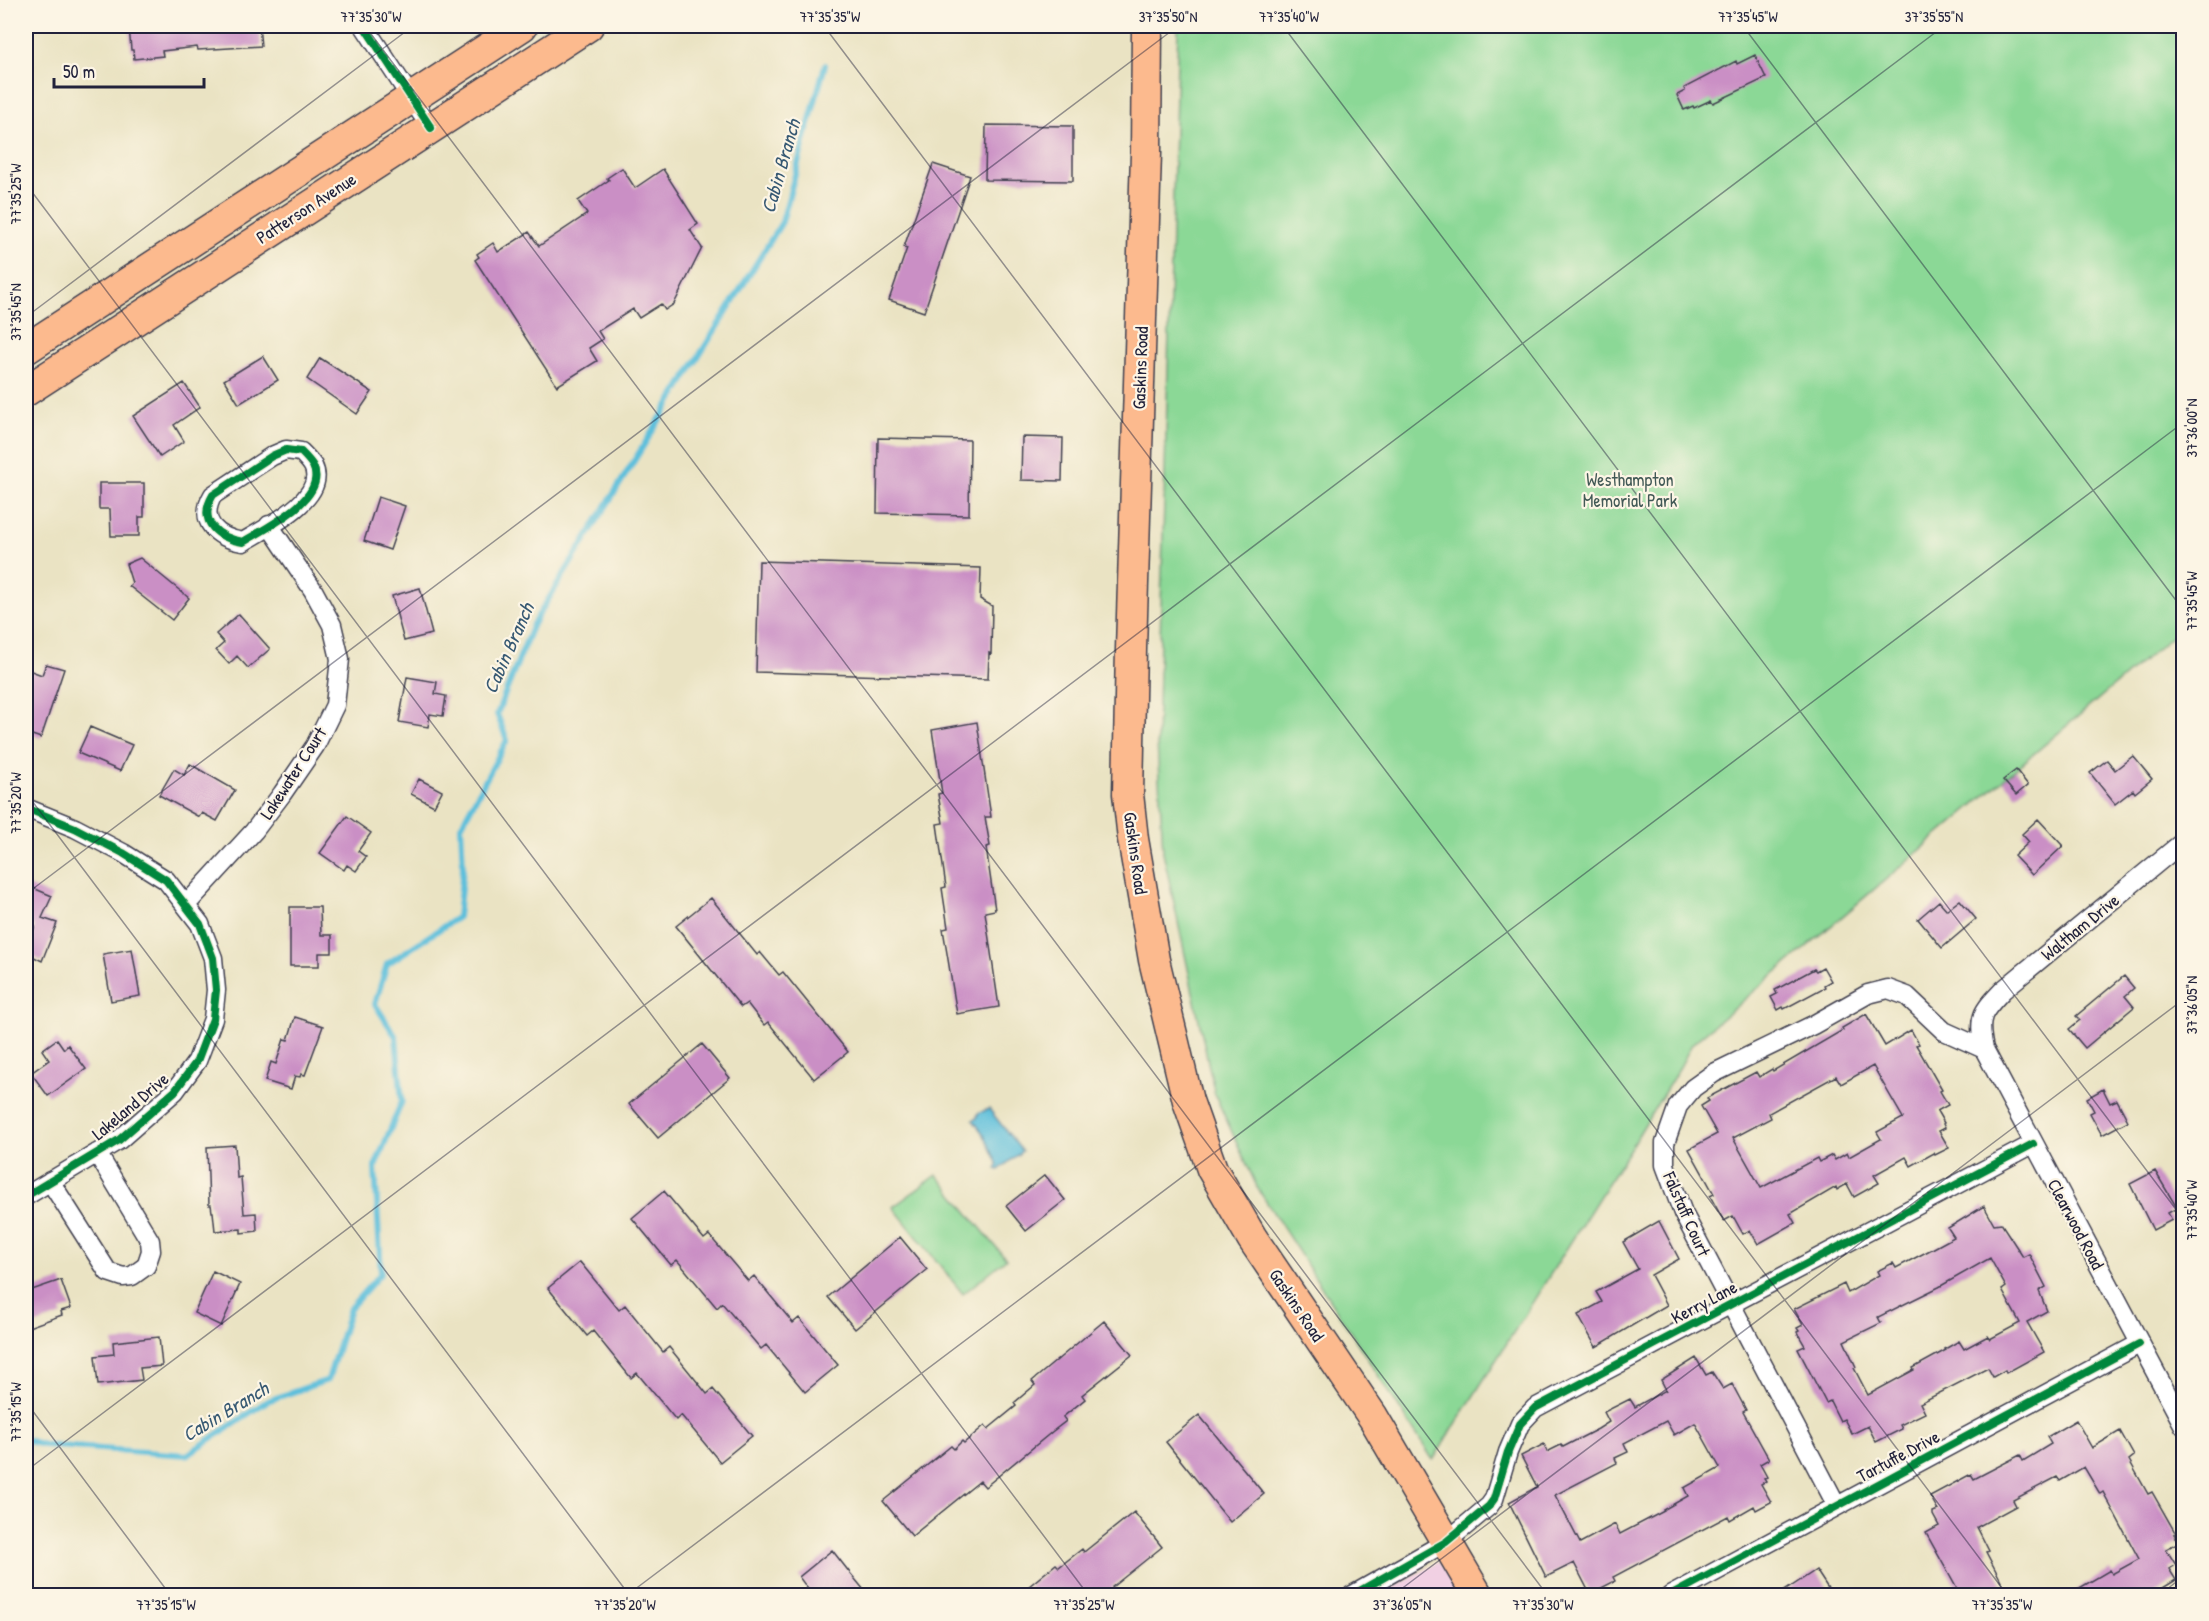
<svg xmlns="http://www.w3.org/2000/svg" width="2209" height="1621" font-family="'Patrick Hand',sans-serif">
	<rect width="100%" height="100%" fill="#fcf5e5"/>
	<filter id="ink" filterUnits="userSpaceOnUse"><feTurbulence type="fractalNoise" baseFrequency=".0167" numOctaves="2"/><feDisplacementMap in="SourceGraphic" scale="12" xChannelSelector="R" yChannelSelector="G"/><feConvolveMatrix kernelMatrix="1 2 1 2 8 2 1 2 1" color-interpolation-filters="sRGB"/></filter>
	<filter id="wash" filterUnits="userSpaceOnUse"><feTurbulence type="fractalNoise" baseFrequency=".008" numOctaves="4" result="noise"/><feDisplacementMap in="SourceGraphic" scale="24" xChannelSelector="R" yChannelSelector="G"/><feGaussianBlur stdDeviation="1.35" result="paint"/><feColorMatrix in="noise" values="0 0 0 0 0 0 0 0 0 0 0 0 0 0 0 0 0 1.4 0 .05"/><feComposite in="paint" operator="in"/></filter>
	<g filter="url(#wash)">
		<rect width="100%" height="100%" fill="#eae3c3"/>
		<path fill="#f1d0e3" d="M1439,1562l19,33h-79z"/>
		<path fill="#8bd896" stroke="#567d68" stroke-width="1.5" d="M1178,26h1005v601l-491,417 -12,23 -46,75 -201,318 -175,-271 -43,-94 -52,-243 -6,-110z
			M937,1175l69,84 -43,35 -70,-87z"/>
		<path fill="#5dbfdb" stroke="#40708b" stroke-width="1.5" d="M989,1109l33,42 -23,19 -3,-1 2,-4 -14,-30 -11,-15 4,-2 1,-5z"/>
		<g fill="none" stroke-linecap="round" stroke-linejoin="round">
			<path stroke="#5dbfdb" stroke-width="6" d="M26,1440l17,5 144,10 80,-54 61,-21 22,-72 31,-35 -6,-106 27,-66 -6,-64 -21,-33 12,-40 71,-47 5,-49 -2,-42 46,-86 -10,-26 36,-90 249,-402 43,-157"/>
		</g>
		<g id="blocks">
			<path fill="#ca8fc5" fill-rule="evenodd" d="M129,26h130l2,20 -63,4 -1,-3 -35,4 1,5 -29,3 -1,-9h-2z
				M1755,55l11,23 -53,25 -2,-3 -17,8 -1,-2 -9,4 -7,-15 8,-4 -1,-3 52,-27 1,3z
				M986,125l87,1v55l-88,-1z
				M933,164l37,12 -46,136 -35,-12 18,-52 -3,-1z
				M622,168l13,20 28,-19 35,55 -8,6 12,18 -28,56 -9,6 -4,-6 -22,14 -6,-9 -35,22 5,8 -14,9 8,13 -40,25 -82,-126 4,-3 -2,-3 16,-11 5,9 31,-20 10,14 48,-32 -9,-13 31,-21 -2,-2z
				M263,356l15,24 -39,24 -15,-24z
				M320,358l52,34 -15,22 -50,-35z
				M184,383l16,24 -26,18 10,16 -24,16 -27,-41z
				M1022,437l41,1 -1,43 -41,-1z
				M878,438l92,2 -1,75 -92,-2z
				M99,483h45v34h-5v19h-28l-1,-27h-11z
				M378,497l27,9 -15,44 -26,-9z
				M140,558l49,40 -17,22 -43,-34 3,-3 -6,-19z
				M759,561l222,7 -1,31 12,7 -1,48 -2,-1 -1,26 -232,-7z
				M420,588l12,46 -28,7 -12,-45z
				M239,614l31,35 -22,19 -11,-12 -8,8 -13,-14 8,-7 -8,-9z
				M46,664l18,5 -23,69 -15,-5v-64l16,6z
				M407,677l30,5 -2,12 11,2 -3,20 -13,-2 -2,13 -29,-5z
				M977,722l14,95h-6l5,29 -4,1 9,63 -10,2 14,95 -42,7 -14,-85 5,-1 -6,-40 4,-1 -9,-63 6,-1 -5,-29 4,-1 -10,-63z
				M90,727l42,18 -12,26 -42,-18z
				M2133,756l19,23 -17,14 -2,-3 -18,14 -25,-31 17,-13 8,10z
				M190,764l45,26 -18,31 -15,-8 -3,4 -40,-22 15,-26 10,6z
				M2016,770l12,15 -12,10 -13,-15z
				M419,779l23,12 -8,15 -23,-12z
				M347,816l24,17 -13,18 8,6 -10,14 -9,-6 -3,5 -24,-17z
				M2038,819l25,27 -31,29 -18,-19 15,-14 -7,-8z
				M26,885l26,11 -10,22 15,5 -15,38 -16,-8v-5l9,-22 -9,-4z
				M711,898l46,57 3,-3 19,23 4,-3 65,80 -34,27 -46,-57 -4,3 -17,-22 -6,4 -65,-81z
				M1960,900l16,19 -34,29 -24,-29 21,-18 8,9z
				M290,907h30l1,28h11v18h-13v13h-29z
				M132,949l8,47 -29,5 -8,-47z
				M1823,967l8,14 -7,4 1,2 -41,22 -1,-2 -5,3 -7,-13 6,-3 -2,-4 39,-21 2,2z
				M2124,976l10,12 -9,8 9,11 -49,41 -16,-19 11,-9 -4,-4z
				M1866,1014l19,32 26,-16 8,14 -3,1 26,45 -2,1 8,14 -11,6 7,12 -1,1 2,4 -6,3 10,17 -14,7 -1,-2 -23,13 -5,-9 -32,18 5,8 -25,14 -7,-13 -10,6 -1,-3 -46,27 5,9 -37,21 -8,-14 -7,4 -10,-18 -9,5 -14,-25 4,-2 -25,-45 28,-15 -16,-28 8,-5 -2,-3 49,-26 3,5 13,-8 1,2 70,-41 -1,-2zM1873,1066l30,52 -26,14 4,7 -32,18 -2,-4 -12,7 -3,-5 -13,7 -2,-4 -56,30 -28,-50 38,-20 -2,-5 67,-37 5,8z
				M295,1017l28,9 -18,49 -4,-1 -1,3 -5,-1 -4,13 -26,-8 6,-19 5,2 8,-25 4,1z
				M57,1039l7,10 4,-4 18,24 -38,27 -17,-23 18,-13 -7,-10z
				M702,1044l28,34 -72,60 -29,-34z
				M2103,1089l7,14 7,-3 11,21 -26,14 -12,-22 4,-2 -7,-13z
				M235,1145l2,33 4,-1 3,37 12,-1 1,18 -16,2v-4l-26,2 -2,-19h-1l-1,-7h-2l-2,-58z
				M2155,1171l22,37 -9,5 4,7 -19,10 -23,-46z
				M1045,1175l20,25 -39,31 -20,-25z
				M664,1191l40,48 5,-4 39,46 6,-5 39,47 6,-5 39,47 -33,27 -39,-47 -5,4 -39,-46 -5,5 -40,-48 -6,5 -39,-47z
				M1984,1206l10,18 7,-1 22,34 6,-3 17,33 -7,4 8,20 -20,11 17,30 -38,21 -1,-3 -12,7 -5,-9 -68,35 5,10 -25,12 2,4 -26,13 -8,-16 -16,8 -8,-15 -4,2 -10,-20 -4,2 -28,-54 7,-3 -8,-14 2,-1 -2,-3 6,-3 -9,-16 50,-25 4,9 31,-18 -2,-4 16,-8 3,5 36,-19 22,-12 -6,-9zM1990,1258l16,29 -4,3 18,33 -30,16 -2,-3 -24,13 -5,-8 -14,8 1,1 -33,18 1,2 -46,25 -14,-27 2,-1 -12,-26 37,-18 -3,-6 61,-30z
				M1659,1221l20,38 -28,16 16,30 -71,42 -18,-32 24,-13 -6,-10 42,-23 -15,-27z
				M900,1237l27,33 -72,59 -27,-32z
				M580,1262l39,48 6,-5 38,47 6,-5 38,47 6,-5 39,47 -32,26 -39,-47 -5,5 -39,-47 -6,5 -38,-47 -6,5 -39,-48z
				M213,1271l27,13 -19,42 -27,-13z
				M61,1280l10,28 -10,3 1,4 -36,13v-36z
				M1104,1321l28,34 -50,40 3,4 -22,18 3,4 -13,10 -68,56 -5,-6 -68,55 -29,-35 68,-55 3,3 8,-8 2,2 21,-18 3,4 28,-23 -2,-3 21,-18 -3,-4z
				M159,1337l3,29 -22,2 2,12 -44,5 -3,-29 19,-2 -1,-12z
				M1696,1358l10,17 6,-3 11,17 9,-5 14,26 -3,2 26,47 -9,5 7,13 -3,1 2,3 -5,3 10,18 -15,8 -2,-4 -24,14 -2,-4 -115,61 2,4 -25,13 -16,-31 -28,14 -37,-75 28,-15 -16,-31 23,-12 3,8 14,-7 2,2 35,-18 11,-7 -5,-10 26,-13 5,8 31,-17 -5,-10zM1666,1421l8,14 21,-12 25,45 -36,20 4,8 -25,14 1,1 -44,23 -5,-10 -35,19 -25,-48 62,-32 -2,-5 13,-6 -4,-9z
				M1199,1415l65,79 -34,28 -64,-80z
				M2076,1420l16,28 28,-17 14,25 -5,4 19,34 4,-2 24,42h-2l5,8 -13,7 10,16 -7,4 7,11 -26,16h-84l44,-26 2,4 27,-15 -36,-67 -3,2 -16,-27 -24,14 -3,-4 -44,23 3,6 -39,21 12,24 -3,1 23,44h-48l-35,-63 13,-7 -6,-11v-3l5,-2 -8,-14 41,-22 3,5 46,-24 3,6 28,-17 -4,-7z
				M1134,1512l28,35 -50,40 7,9h-102l39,-32 3,3 23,-18 2,3z
				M832,1550l18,23 19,23h-56l-14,-19z
				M1816,1570l17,26h-56z"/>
		</g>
	</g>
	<g filter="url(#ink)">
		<use href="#blocks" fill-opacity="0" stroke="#403f4f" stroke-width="1.5"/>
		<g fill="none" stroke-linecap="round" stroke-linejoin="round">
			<g stroke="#403f4f" stroke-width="21">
				<path id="street" d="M364,26l67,102
					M286,450l15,2c4,4 9,9 12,14 16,32 -49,63 -70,76 -25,-4 -46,-20 -30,-47l59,-39z
					M26,808l49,20 48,25 43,27 34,44 13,34 3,32 -3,29 -16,42 -22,30 -56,49 -93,56
					M2184,841l-181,149c-21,22 -26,27 -19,59l200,377
					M186,905l68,-74 28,-37 33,-48 20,-41 5,-46 -8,-34 -19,-35 -44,-65
					M50,1181l58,91 15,5 9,-1 14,-10 5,-15 -1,-10 -53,-88
					M1837,1506l-154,-293 -18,-48v-22l13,-37 15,-18 21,-15 99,-48 55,-31 20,-5 19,7 37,35 40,18
					M1351,1596l95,-54 43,-36 5,-7 14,-47 12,-28 15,-16 498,-264
					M1670,1596l469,-252"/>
			</g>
			<g stroke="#403f4f" stroke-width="33">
				<path id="primary" d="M1147,26l-1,127 -15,496 -3,145 5,45 21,121 34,141 24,68 40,69 121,179 105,179
					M26,349l496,-323
					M26,391l562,-365"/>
			</g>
			<use href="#street" stroke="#fff" stroke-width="18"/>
			<use href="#primary" stroke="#fcba8e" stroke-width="30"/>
			<g stroke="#fcf5e5" stroke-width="11">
				<path id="cycleway" d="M364,26l67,102
					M286,450l15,2c4,4 9,9 12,14 16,32 -49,63 -70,76 -25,-4 -46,-20 -30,-47l59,-39z
					M26,808l49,20 48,25 43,27 34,44 13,34 3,32 -3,29 -16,42 -22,30 -56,49 -93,56
					M1351,1596l95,-54 43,-36 5,-7 14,-47 12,-28 15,-16 498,-264
					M1670,1596l469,-252"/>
			</g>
			<use href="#cycleway" stroke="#00873e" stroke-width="8"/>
		</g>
	</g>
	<path fill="none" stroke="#22223b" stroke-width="1.5" stroke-opacity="0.45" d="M365,26l1183,1570M824,26l1184,1570M1283,26l901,1194M1743,26l441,585M26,184l1063,1412M26,317l387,-291M26,793l604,803M26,894l1152,-868M26,1402l145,194M26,1471l1918,-1445M626,1596l1558,-1174M1392,1596l792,-597M2158,1596l26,-20"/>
	<g text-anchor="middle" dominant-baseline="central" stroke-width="4.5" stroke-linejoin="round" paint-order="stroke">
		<g font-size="18" fill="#22223b" stroke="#fcf5e5">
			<text transform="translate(306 208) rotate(-33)">Patterson Avenue</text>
			<text transform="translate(1140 368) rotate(-88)">Gaskins Road</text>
			<text transform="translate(293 773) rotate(-57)">Lakewater Court</text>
			<text transform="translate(1136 853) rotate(82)">Gaskins Road</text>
			<text transform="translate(2080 927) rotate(-39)">Waltham Drive</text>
			<text transform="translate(130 1106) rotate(-40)">Lakeland Drive</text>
			<text transform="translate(1687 1214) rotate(66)">Falstaff Court</text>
			<text transform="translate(2076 1224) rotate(62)">Clearwood Road</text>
			<text transform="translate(1704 1302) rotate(-28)">Kerry Lane</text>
			<text transform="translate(1297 1305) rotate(56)">Gaskins Road</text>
			<text transform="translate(1898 1456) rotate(-28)">Tartuffe Drive</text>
		</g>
		<g font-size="18" fill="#425956" stroke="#fcf5e5">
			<text x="1630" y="479">Westhampton<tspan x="1630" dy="21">Memorial Park</tspan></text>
		</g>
		<g font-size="20" font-style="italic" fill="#375973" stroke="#fcf5e5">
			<text transform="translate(780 166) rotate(-74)">Cabin Branch</text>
			<text transform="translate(508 648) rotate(-66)">Cabin Branch</text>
			<text transform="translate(225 1411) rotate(-31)">Cabin Branch</text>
		</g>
	</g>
	<rect width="2209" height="1621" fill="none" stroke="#fcf5e5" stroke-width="66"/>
	<path d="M54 78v9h150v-9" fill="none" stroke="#22223b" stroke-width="3"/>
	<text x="63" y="78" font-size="18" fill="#22223b" stroke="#fcf5e5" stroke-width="4.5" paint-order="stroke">50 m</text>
	<rect x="33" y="33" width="2143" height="1555" fill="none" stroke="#22223b" stroke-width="2"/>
	<g font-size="15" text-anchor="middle" fill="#22223b">
		<text x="371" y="22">77°35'30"W</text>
		<text x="830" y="22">77°35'35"W</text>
		<text x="1168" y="22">37°35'50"N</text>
		<text x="1289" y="22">77°35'40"W</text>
		<text x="1748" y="22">77°35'45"W</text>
		<text x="1934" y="22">37°35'55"N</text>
		<text transform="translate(16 194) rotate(-90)" y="5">77°35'25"W</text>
		<text transform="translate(16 312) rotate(-90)" y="5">37°35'45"N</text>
		<text transform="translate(2192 428) rotate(-90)" y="5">37°36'00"N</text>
		<text transform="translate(2192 601) rotate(-90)" y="5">77°35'45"W</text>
		<text transform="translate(16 803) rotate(-90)" y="5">77°35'20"W</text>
		<text transform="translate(2192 1005) rotate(-90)" y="5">37°36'05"N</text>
		<text transform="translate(2192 1210) rotate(-90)" y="5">77°35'40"W</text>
		<text transform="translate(16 1412) rotate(-90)" y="5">77°35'15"W</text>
		<text x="166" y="1610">77°35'15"W</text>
		<text x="625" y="1610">77°35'20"W</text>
		<text x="1084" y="1610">77°35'25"W</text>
		<text x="1402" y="1610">37°36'05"N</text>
		<text x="1543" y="1610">77°35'30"W</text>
		<text x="2002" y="1610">77°35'35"W</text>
	</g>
</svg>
